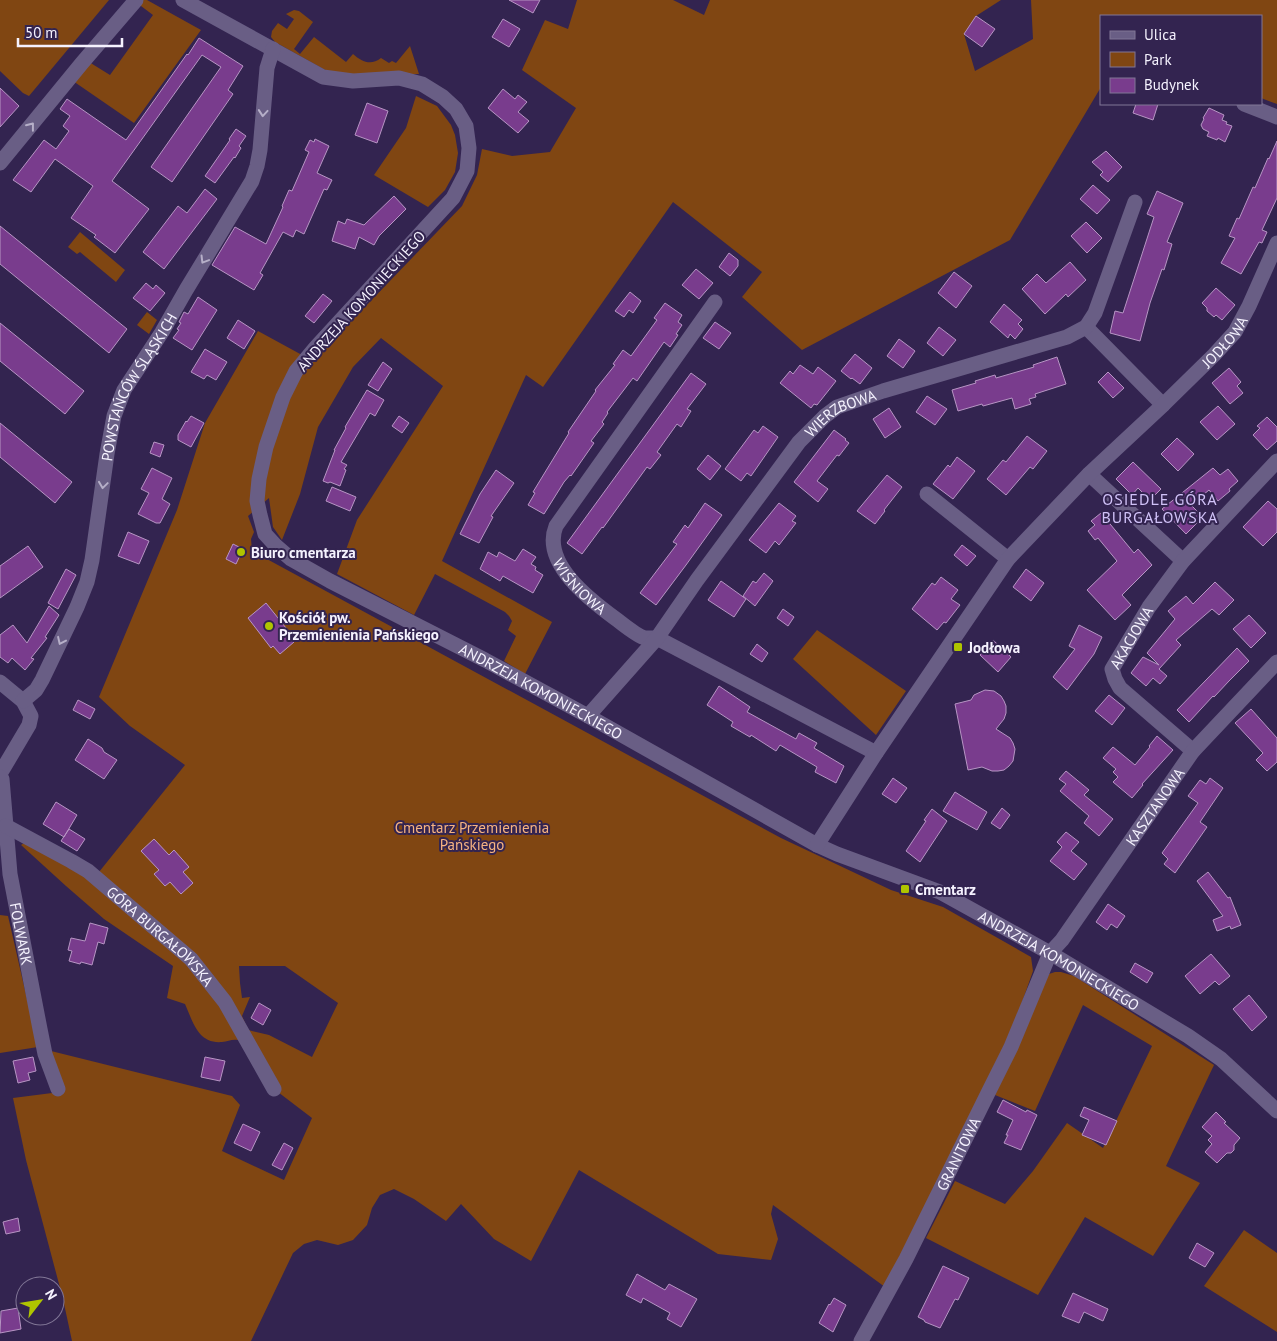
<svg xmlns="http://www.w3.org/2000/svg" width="1277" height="1341" font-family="'PT Sans',sans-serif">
	<rect width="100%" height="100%" fill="#332450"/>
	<path fill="#804612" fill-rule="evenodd" d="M0,0h109l-80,96 -6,-3 -23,-22z
		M140,0h7l54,30 -67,93 -61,-42 16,-19 21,13 43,-60 -16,-12z
		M577,0h96l31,15 6,-15h291l-25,16 -12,18 11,37 58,-32 -2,-39h246v104l-16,-6v-82h-160v71l-91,153 -208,110 -60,-53 20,-25 -89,-70 -130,185 -17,-12 -84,186 110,61 -27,52 -21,-13 12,-25 -8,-6 4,-9 -3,-5 -4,-4 -70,-38 -21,41 -77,-41 20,-54 86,-134 -62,-48 -28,29 -35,60 -18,67 -18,46 -9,-13 -4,-29 -21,18 6,16 -3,7 1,12 13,7 516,280 110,52 52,17 88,50 2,14 -26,74 -122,242 -112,-82 -2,9 7,25 -7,21 -53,-6 -139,-84 -48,91 -37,-22 -33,-35 -15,17 -32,-22 -20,-10 -14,6 -8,13 -5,17 -14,15 -15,5 -21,-5 -13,4 -11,9 -42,88h-179l-9,-42 -37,-139 -13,-62 39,-5 -1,-42 181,45 8,9 -18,46 62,29 28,-62 -38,-29 -33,-48c-7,-3 -12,0 -19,1 -24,2 -29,-20 -37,-38l-18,-6 6,-32 -69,-47 -38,-33 -45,-41 9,-6 69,33 86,-107 -55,-39 -31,-29 78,-187 28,-87 53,-92 55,30 149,-155 15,-31 5,-26 30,7 38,-4 26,-44 -54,-38 23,-50 23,9zM239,966h46l53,37 -26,54 -43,-22 -21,-5 -6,-14 8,-19 -8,1 -2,-15z
		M294,10l5,1 14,11 -19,27 6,5 14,-17 32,25 7,-8c9,8 18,12 28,4l8,5 3,-2 4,2 14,-17 9,28h-72l-20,-3 -52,-29 -4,-5 1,-6 6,-8 9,6 7,-10 -8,-5z
		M416,96l21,10 14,19 4,10 3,18 -3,19 -10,18 -17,17 -54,-32 32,-47z
		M80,232l45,38 -9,12 -36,-30 -3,2 -9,-7z
		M147,312l10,8 -8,14 -12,-9z
		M817,630l89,61 -30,44 -83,-76z
		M0,915l8,1 30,131 -38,6z
		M1055,972h6l13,4 140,89 -48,101 34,17 -47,73 -68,-39 -47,78 -112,-57 29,-57 50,23 28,-33 34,-48 36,25 49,-102 -69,-41 -48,106 -40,-16 19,-45 35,-76z
		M1244,1230l33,23v79l-73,-46z"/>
	<path fill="#793c8d" stroke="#b795c4" d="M509,0h31l-7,13z
		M976,16l19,13 -13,18 -18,-13z
		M503,19l17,10 -11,18 -17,-10z
		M199,38l44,28 -15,24 5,4 -61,88 -21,-15 70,-100 -19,-12 -90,126 37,28 -34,44 -21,-16 2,-2 -25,-17 22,-32 -38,-27 -24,33 -18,-12 31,-40 12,9 13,-18 -6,-5 7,-10 -10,-7 7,-10 59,41 61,-86 1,1z
		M0,88l19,18 -19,21z
		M503,89l12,10 3,-4 9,7 -9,10 11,9 -11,12 -30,-25z
		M367,103l21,8 -11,32 -22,-8z
		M1136,104h22l-5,16 -20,-7z
		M1209,108l15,7 -2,5 5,2 -1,2 6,2 -7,16 -7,-4 -1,2 -10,-4 2,-4 -6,-3 -2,-4 3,-6 -1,-1z
		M236,129l10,7 -7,10 2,2 -6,10 -1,-1 -19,26 -10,-7 25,-36 -1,-1z
		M315,139l14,7 -12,27 15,7 -5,10 -3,-1 -20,45 -8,-4 -3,7 -10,-5 -23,41 3,2 -9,15 -42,-25 23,-38 31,17 17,-37 -1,-1 7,-16 3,1 17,-39 -4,-2 5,-10 4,2z
		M1277,141v57l-15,32 5,2 -5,11 -3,-1 -18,32 -20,-11 14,-25 -6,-2 8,-18 2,1 14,-32 2,1 13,-30 1,1z
		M1106,151l16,16 -14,15 -8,-7 3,-3 -11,-10z
		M1093,185l17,15 -13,14 -17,-15z
		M205,189l12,10 -53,70 -21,-17 35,-46 9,7z
		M1157,191l26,12 -16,39 5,2 -8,26 -2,-1 -12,34 -10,38 -30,-8 5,-22 8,2 31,-96 -7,-3z
		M394,196l12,13 -27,27 -5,9 -15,-8 -4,12 -23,-8 6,-20 7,3 2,-5 17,6z
		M1086,222l16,16 -15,15 -16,-17z
		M0,226l127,103 -18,24 -109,-89z
		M729,253l9,7v6l-8,10 -11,-9z
		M1070,262l16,18 -18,17 -2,-3 -21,20 -23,-25 15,-15 9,9z
		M696,269l17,14 -14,16 -17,-14z
		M954,272l18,14 -16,22 -18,-15z
		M146,283l7,6 3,-4 9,8 -15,18 -17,-13z
		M1216,288l19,17 -13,15 -6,-5 -2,2 -7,-6v-3l-5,-5z
		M630,292l11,9 -8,12 -4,-3 -5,7 -9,-6z
		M323,294l9,7 -18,22 -9,-7z
		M198,297l19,13 -25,40 -19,-12 6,-8 -2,-1 4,-6 -2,-1 5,-10 4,2z
		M665,303l17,12 -4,7 4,3 -6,9 2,1 -8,12 -6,-5 -27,39 -4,-3 -26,34 1,1 -6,9 2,2 -13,17 3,2 -23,33 -1,-1 -6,7 -20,32 -16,-9 7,-12 -2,-1 36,-59 -1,-1 28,-41 -1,-1 20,-25 -2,-1 10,-14 8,6 26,-36 -3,-2z
		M1004,304l18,16 -4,4 5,5 -8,10 -5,-5 -2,4 -18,-16z
		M238,320l17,11 -11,18 -17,-11z
		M715,322l16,11 -12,16 -16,-11z
		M0,323l84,68 -19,23 -65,-53z
		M939,327l17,13 -13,16 -16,-13z
		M899,339l16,12 -12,17 -16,-12z
		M205,349l22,13 -11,18 -9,-5 -3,4 -13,-7z
		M855,354l17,14 -12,16 -8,-6 -1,1 -10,-8z
		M1057,357l9,27 -31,10 1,3 -7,2 2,5 -16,5 -3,-11 -29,8 -1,-2 -24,7 -6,-21 24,-7 -1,-2 20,-6 1,3 38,-11 -1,-2z
		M383,362l9,7 -14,22 -10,-6z
		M800,365l13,9 5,-7 18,14 -19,24 -3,-1 -3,4 -31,-25 10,-12 3,3z
		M1229,368l12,14 -4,4 6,7 -13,11 -18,-21z
		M1108,372l16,16 -11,10 -15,-16z
		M691,373l15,11 -19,25 4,2 -10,16 -4,-3 -20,28 4,3 -11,14 -3,-2 -44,61 -1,-1 -20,27 -15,-11z
		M367,390l17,10 -9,16 -5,-3 -29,49 6,3 -3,4 2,1 -6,16 -10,-4 -2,1 -5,-2 12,-31h-1l12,-22 -1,-1z
		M927,396l20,13 -12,16 -19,-13z
		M1218,406l17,18 -18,16 -17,-18z
		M889,408l12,19 -16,11 -12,-19z
		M191,416l13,7 -13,24 -13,-7v-5l8,-14 1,1z
		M399,416l10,7 -7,10 -10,-7z
		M1267,417l10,10v14l-10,9 -14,-15 7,-7 -3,-2z
		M0,423l72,59 -17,21 -55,-46z
		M763,426l15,11 -27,39 -4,-3 -6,8 -16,-12 29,-39 4,3z
		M834,430l12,9 -1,1 4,3 -10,13 -2,-1 -20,26 11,8 -10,13 -24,-20z
		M1027,436l20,15 -14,18 -3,-2 -24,28 -19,-16 16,-19 3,2z
		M1177,438l17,16 -16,17 -17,-17z
		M154,442l10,3 -4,12 -10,-4z
		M708,455l13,11 -11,14 -13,-11z
		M957,457l18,14 -22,28 -20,-15 15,-19 2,2z
		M1133,462l28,27 -11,11 -12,-12 -6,7 -16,-16z
		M152,468l20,10 -10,21 8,5 -10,19h-4l-18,-9 11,-21 -8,-4z
		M1213,468l7,7 8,-6 10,12 -9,8 1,2 -12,10 -9,-11 -18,15 10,10v4l-15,15 -24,-25z
		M496,470l18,13 -23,33 2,1 -14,26 -19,-9 20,-40z
		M887,475l15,12 -18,23 1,1 -10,13 -18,-13z
		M332,487l24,10 -6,14 -24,-10z
		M1268,501l9,8v23l-14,14 -20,-19z
		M705,503l17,12 -36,50 -30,40 -16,-12 37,-49 -4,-2 12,-17 3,3z
		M779,503l17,13 -4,5 4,2 -17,22 -4,-4 -9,12 -17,-13z
		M1101,513l33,40 4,-4 14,16 -30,30 9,10 -16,15 -28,-30 30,-29 -19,-23 -3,2 -7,-9 7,-6 -4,-4z
		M128,532l21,9 -10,23 -21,-8z
		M233,544l10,5 -7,15 -10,-5z
		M962,545l14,11 -9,10 -13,-11z
		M28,546l15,21 -43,31v-32z
		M523,549l13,8 -5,7 5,3 -1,3 8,5 -10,18 -30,-17 -3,5 -20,-12 8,-17 9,5 2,-5 16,9z
		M66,569l10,6 -18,34 -10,-6z
		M1026,569l18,14 -13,18 -18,-14z
		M764,573l9,8 -18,25 -12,-10 10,-15 3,2z
		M941,577l17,13 -7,9 9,6 -14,18 -2,-1 -7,8 -25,-21 20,-26 3,2z
		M721,581l25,18 -12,18 -26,-17z
		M1215,582l19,18 -15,15 -7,-6 -36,31 5,5 -22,24 8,7 -7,8 -7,-6 -7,8 -15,-13 12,-16 16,8 -12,-12 28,-34 -7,-8 18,-15 7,8z
		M266,603l24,30 -2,1 6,8 -14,12 -7,-8 -2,2 -23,-30z
		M49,606l10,9 -14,22 2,1 -16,20 3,1 -9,11 -13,-12 -4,5 -8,-6v-22l13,-10 14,18z
		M783,609l11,8 -6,9 -11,-8z
		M1249,615l17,18 -15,15 -18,-19z
		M1079,625l23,12 -8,17 -27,36 -14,-13 22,-28 -6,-3z
		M993,640l18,17 -13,15 -18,-17z
		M757,644l11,9 -6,9 -12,-8z
		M1237,648l12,13 -20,20 -15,16 -1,-1 -24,26 -12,-12z
		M719,686l31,21 -3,5 49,27 3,-6 18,10 -3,5 30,18 -8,17 -21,-11 2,-5 -37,-22 -4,6 -25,-16 -1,2 -19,-11 2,-4 -26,-17z
		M985,690l9,1 7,5 3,5 2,5v7l-2,6 -8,10 14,9 3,5 2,6 -2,12 -4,5 -5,4 -6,1h-6l-10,-4 -14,3 -13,-66 16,-4 3,-5z
		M1109,695l16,13 -13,17 -17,-14z
		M78,700l17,9 -5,10 -17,-9z
		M1251,709l26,29v24l-10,9 -11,-11 7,-7 -28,-30z
		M1157,736l16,14 -31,34 1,1 -11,13 -19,-16 5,-5 -5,-5 3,-3 -13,-11 10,-11 22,18 15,-18 -1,-1z
		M88,739l14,9 2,4 13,8 -13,19 -29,-19z
		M1066,771l23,19 -5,5 29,24 -14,17 -15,-13 5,-7 -29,-25 6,-7 -7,-5z
		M893,778l14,10 -11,15 -14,-9z
		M1210,778l13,10 -23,34 7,5 -32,46 -11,-9 4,-5 -6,-6 36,-50 -10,-7 12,-16 6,4z
		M955,792l32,20 -10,18 -34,-19z
		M56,802l21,13 -13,22 -21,-13z
		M1002,808l8,7 -10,14 -9,-6z
		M932,809l15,12 -27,41 -14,-11 20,-30 -2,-1z
		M69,829l16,10 -8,12 -16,-10z
		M1066,832l13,10 -8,9 16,13 -13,16 -24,-19 12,-14 -5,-5z
		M154,839l15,16 5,-5 15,17 -6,5 10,11 -12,11 -11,-12 -5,4 -11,-12 5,-4 -18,-19z
		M1208,872l20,26 2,-1 11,28 -10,4 -1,-3 -13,5 -4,-11 10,-4 -26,-35z
		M1108,904l17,12 -8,12 -6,-4 -4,6 -11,-8z
		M90,923l18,5 -4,16 -6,-2 -6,23 -11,-3 -1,2 -11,-3 3,-10 -4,-1 3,-12 14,3z
		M1211,954l19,22 -11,9 -4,-4 -15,13 -15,-18z
		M1135,963l18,10 -6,10 -17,-11z
		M1249,995l18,22 -15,14 -19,-22z
		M259,1003l12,7 -8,15 -12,-7z
		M33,1057l3,14 -8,2 2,7 -12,3 -5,-22z
		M205,1057l20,4 -5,20 -19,-4z
		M1003,1100l23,12 1,-2 10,5 -16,35 -17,-7 4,-8h-2l7,-15 -16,-8z
		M1084,1107l33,14 -11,24 -24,-10 7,-15 -9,-4z
		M1216,1112l10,10 -2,1 16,15 -6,7v5l-3,3h-4l-10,10 -12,-11 7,-8 -4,-4 4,-4 -10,-9z
		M243,1124l17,8 -9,19 -17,-8z
		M284,1143l9,5 -11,22 -10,-5z
		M18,1218l2,13 -14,3 -3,-12z
		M1197,1243l17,10 -9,14 -16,-9z
		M943,1266l26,12 -11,22 -3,-1 -15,29 -15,-6 -1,-2 -6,-3z
		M637,1274l28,16 4,-6 28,15 -16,28 -14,-8 3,-6 -27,-15 -2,5 -15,-8z
		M1073,1293l35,16 -5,12 -19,-9 -5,11 -17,-7z
		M834,1298l12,7 -13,27 -14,-9 10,-19 1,1z
		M18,1308l3,21 -21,4 1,-22z"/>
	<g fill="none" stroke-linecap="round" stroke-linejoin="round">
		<g stroke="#695e85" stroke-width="15">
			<path id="s1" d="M183,0l140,77 30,4 46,-3 23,6 21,13 13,12 10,17 3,22 -2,23 -14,27 -137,149 -20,24 -13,26 -17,50 -7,32 -2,22 3,14 5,19 11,12 15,13 39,22 155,79 103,56 229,129 20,9 103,38 110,61 138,83 33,23 56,52"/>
			<path d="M1244,104l33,13"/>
			<path d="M0,163l82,-100 54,-63"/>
			<path id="s2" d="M715,302l-159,224c-15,37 34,74 60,93 8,6 21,17 29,19 4,0 8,0 12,0l219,115"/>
			<path d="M1086,327l77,78"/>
			<path d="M1089,474l94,87"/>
			<path d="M927,494l81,65"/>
			<path d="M0,682l23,19 8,15 -2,9 -29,49"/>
			<path id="s3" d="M23,701l13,-11 6,-10 35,-73 10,-25 5,-22 15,-106 7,-38 10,-26 38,-58 24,-42 66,-109 5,-15 3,-16 7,-82 6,-19"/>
			<path id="s4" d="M588,716l69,-78 40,-58 102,-138 26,-26 12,-9 46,-16 184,-54 19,-10 9,-14 40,-111"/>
			<path id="s5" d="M1193,751l-73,-63 -5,-9 -3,-10 37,-62 34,-46 94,-100"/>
			<path id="s6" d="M0,777l2,2 8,95 30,155 5,25 13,35"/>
			<path id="s7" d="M6,826l65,35 17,10 103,88 34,43 49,87"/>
			<path id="s8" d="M817,845l59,-92 132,-194 81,-85 74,-69 51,-50 21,-23 14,-26 28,-63"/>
			<path id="s9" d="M861,1341l45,-82 82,-166 23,-46 39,-94 12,-13 131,-189 84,-89"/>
		</g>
	</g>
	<defs><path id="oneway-chevron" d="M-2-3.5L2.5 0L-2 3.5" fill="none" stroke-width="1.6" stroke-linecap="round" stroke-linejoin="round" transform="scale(1.25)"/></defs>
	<g stroke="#b6afc8">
		<use href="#oneway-chevron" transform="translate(263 113) rotate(95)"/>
		<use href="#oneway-chevron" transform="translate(31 126) rotate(-52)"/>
		<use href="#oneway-chevron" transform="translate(204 260) rotate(121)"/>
		<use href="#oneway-chevron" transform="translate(103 485) rotate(98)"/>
		<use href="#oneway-chevron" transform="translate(61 641) rotate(115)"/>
	</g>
	<g fill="#b0c500" stroke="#332450" stroke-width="2">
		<circle cx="241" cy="552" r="5"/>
		<circle cx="269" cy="626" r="5"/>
		<rect x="953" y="642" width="10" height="10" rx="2.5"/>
		<rect x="900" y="884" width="10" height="10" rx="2.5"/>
	</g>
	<g text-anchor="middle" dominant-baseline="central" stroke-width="4" stroke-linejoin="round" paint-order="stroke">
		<g font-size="15" fill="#f5f2fe" stroke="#332450">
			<text transform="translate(361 301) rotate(-48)">ANDRZEJA KOMONIECKIEGO</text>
			<text stroke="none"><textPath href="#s8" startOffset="651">JODŁOWA</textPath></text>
			<text stroke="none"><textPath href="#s3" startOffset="341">POWSTAŃCÓW ŚLĄSKICH</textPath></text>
			<text stroke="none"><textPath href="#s4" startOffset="398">WIERZBOWA</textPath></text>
			<text stroke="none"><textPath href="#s2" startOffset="344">WIŚNIOWA</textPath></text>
			<text stroke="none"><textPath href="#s5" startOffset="154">AKACJOWA</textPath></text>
			<text stroke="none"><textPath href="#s1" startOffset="1121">ANDRZEJA KOMONIECKIEGO</textPath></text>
			<text stroke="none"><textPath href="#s9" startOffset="612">KASZTANOWA</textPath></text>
			<text stroke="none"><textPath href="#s6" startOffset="159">FOLWARK</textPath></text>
			<text stroke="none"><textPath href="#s7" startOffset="191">GÓRA BURGAŁOWSKA</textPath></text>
			<text stroke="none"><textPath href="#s1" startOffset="1706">ANDRZEJA KOMONIECKIEGO</textPath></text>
			<text stroke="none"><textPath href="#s9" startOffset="211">GRANITOWA</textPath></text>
		</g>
		<g font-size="15" font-weight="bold" fill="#f5f2fe" stroke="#332450" text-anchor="start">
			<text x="251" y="552">Biuro cmentarza</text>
			<text x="279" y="617">Kościół pw.<tspan x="279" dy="17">Przemienienia Pańskiego</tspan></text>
			<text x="968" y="647">Jodłowa</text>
			<text x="915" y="889">Cmentarz</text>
		</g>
		<g font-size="15" fill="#f6b381" stroke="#332450">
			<text x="472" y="827">Cmentarz Przemienienia<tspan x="472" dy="17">Pańskiego</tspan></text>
		</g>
		<g font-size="16" letter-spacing="1" fill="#d1c2f8" stroke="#332450">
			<text x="1160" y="499">OSIEDLE GÓRA<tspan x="1160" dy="18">BURGAŁOWSKA</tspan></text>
		</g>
	</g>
	<rect x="1100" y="15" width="162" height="90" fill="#332450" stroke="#817696"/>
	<rect x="1110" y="31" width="25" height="8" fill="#695e85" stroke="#817696"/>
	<text x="1144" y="40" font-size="15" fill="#f5f2fe">Ulica</text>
	<rect x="1110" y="52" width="25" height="15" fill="#804612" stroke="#817696"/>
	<text x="1144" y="65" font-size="15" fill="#f5f2fe">Park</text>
	<rect x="1110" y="78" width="25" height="15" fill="#793c8d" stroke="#817696"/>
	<text x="1144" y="90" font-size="15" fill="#f5f2fe">Budynek</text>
	<g transform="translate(40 1301) rotate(59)"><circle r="24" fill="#332450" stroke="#817696"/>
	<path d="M0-4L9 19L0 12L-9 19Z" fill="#b0c500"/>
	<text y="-8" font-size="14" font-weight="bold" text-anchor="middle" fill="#f5f2fe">N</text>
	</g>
	<path d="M18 38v8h104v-8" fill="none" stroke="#f5f2fe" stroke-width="2.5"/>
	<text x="25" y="38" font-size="15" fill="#f5f2fe" stroke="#332450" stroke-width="4" paint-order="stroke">50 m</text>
</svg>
